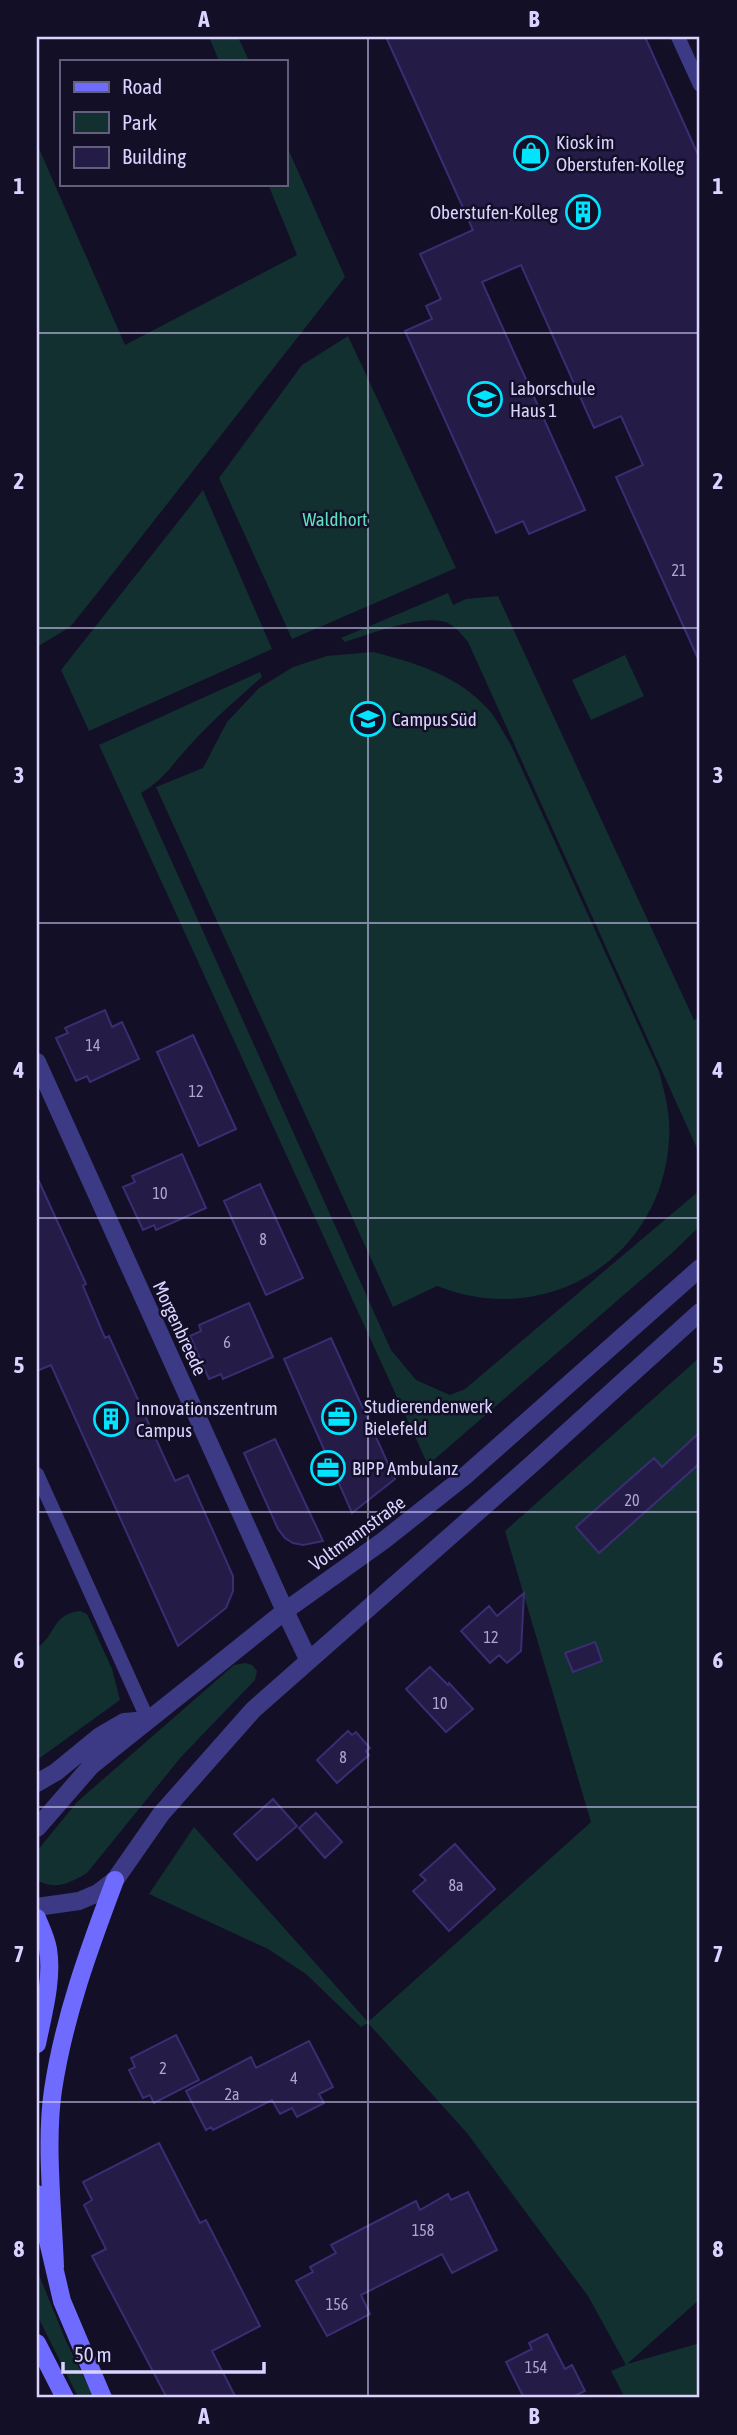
<svg xmlns="http://www.w3.org/2000/svg" width="737" height="2435" font-family="'Asap Condensed',sans-serif">
	<rect width="100%" height="100%" fill="#130f26"/>
	<path fill="#12302f" d="M209,37h29l11,24h-30z
		M285,142l60,135 -250,319 -25,31 -33,20v-503l88,201 172,-90 -29,-71h17z
		M348,336l108,232 -164,71 -73,-161 83,-113z
		M203,490l69,159 -183,82 -28,-61z
		M448,593l5,12 13,-6 32,-3 196,424 6,-3v138l-232,-513c-6,-7 -11,-14 -20,-19 -25,-10 -77,11 -103,19l-4,-4z
		M373,652c43,11 84,23 115,57 9,10 16,25 23,36l148,326c6,23 12,44 10,69 -7,118 -122,190 -232,146l-44,21 -237,-520 47,-19 24,-46 32,-34 34,-21 34,-11z
		M625,655l19,41 -53,24 -19,-40z
		M260,672l2,5c-25,22 -49,43 -71,67 -19,20 -25,34 -50,49l232,517 18,40 25,30 34,15 15,-6 235,-199v36l-29,28 -243,211 -329,-720z
		M700,1357v942l-73,65 73,-21v55h-75l-14,-27 15,-6 -38,-69 -121,-163 -99,-110 -7,4 -55,-53 -38,-25 -119,-55 45,-67 174,195 223,-200 -86,-291z
		M80,1611l7,3 25,55 8,31 -83,60v-112c19,-13 15,-34 43,-37z
		M245,1663l7,2 5,6 -2,9 -74,77 -94,116c-17,10 -32,18 -50,7v-29l40,-49 148,-129 9,-8z
		M37,2270l29,71 27,55 -1,2h-13l-2,-3 -40,-80z"/>
	<path fill="#241b47" stroke="#3b2d73" stroke-width="2" d="M386,37h259l55,122v504l-84,-186 27,-12 -22,-49 -27,12 -73,-163 -39,17 103,228 -56,24 -6,-13 -27,12 -91,-202 27,-12 -6,-13 15,-7 -21,-45 53,-24z
		M105,1010l7,17 10,-5 17,37 -49,23 -3,-6 -11,5 -20,-43 12,-5 -3,-5z
		M193,1035l43,94 -37,17 -42,-94z
		M182,1154l24,54 -50,22 -2,-5 -11,5 -20,-43 12,-5 -3,-6z
		M37,1177l49,107 -3,2 22,52 4,-2 66,145 13,-6 45,101v15l-7,17 -48,38 -127,-281 -14,6z
		M260,1184l43,94 -37,17 -42,-94z
		M249,1303l24,54 -50,22 -2,-5 -12,5 -19,-43 11,-5 -2,-6z
		M331,1338l64,141 -43,34 -68,-154z
		M700,1432v31l-101,90 -23,-26 78,-69 8,9z
		M275,1439l48,102 -20,4 -10,-2 -8,-5 -7,-9 -34,-76z
		M524,1593l-3,58 -14,12 -8,-8 -9,8 -29,-32 28,-25 8,10z
		M595,1642l7,19 -29,11 -8,-19z
		M430,1667l18,18 1,-2 24,26 -27,23 -40,-43z
		M348,1731l4,4 4,-3 14,16 -4,3 3,4 -32,28 -20,-23z
		M273,1799l24,27 -40,34 -23,-26z
		M316,1813l26,29 -17,16 -26,-30z
		M455,1844l40,45 -46,42 -36,-40 13,-11 -6,-5z
		M176,2035l23,45 -45,23 -4,-8 -7,3 -14,-28 6,-3 -4,-9z
		M309,2041l24,46 -14,7 5,9 -27,14 -5,-9 -12,6 -8,-14 -59,30 -2,-3 -5,3 -20,-39 65,-34 5,11z
		M159,2143l41,80 6,-3 54,106 -48,25 24,47h-69l-75,-142 14,-7 -22,-44 8,-5 -9,-18z
		M468,2192l29,58 -45,23 -10,-19 -81,41 9,19 -43,22 -31,-55 17,-9 -3,-5 26,-14 -5,-8 85,-44 4,9 28,-16 3,6z
		M547,2334l18,35 7,-4 13,26 -15,7h-46l-18,-36 26,-13 -3,-6z"/>
	<g fill="none" stroke-linecap="round" stroke-linejoin="round">
		<path stroke="#3d3a85" stroke-width="14" d="M678,37l22,48
			M37,1474l111,246"/>
		<path stroke="#3d3a85" stroke-width="18" d="M37,1062l248,549"/>
		<path stroke="#3d3a85" stroke-width="18" d="M285,1611l23,48
			M37,1783l19,-11 44,-36 24,-14 24,-2
			M37,1828l54,-62 194,-155 98,-70 82,-65 235,-208
			M37,1907l42,-6 19,-8 17,-13 46,-66 92,-104 279,-246 168,-152"/>
		<path stroke="#6f6bff" stroke-width="18" d="M37,1918c4,10 9,20 11,31 5,30 -5,65 -11,95
			M37,2194l25,107 41,97
			M55,2267c-2,-55 -10,-124 -2,-177 11,-73 36,-141 62,-210
			M37,2343l28,55"/>
	</g>
	<path fill="none" stroke="#d9d4ff" stroke-width="2" stroke-opacity="0.55" d="M368,37v2361M37,333h663M37,628h663M37,923h663M37,1218h663M37,1512h663M37,1807h663M37,2102h663"/>
	<defs>
		<g id="shop-ring" transform="scale(1.75)"><circle r="9.5" fill="#130f26" stroke="#00e5ff" stroke-width="1.5"/><path d="M-5-2.5h2.3a2.7 3.5 0 0 1 5.4 0H5L5.5 6h-11ZM-1.5-2.5h3a1.5 2.3 0 0 0-3 0Z" fill="#00e5ff"/></g>
		<g id="building-ring" transform="scale(1.75)"><circle r="9.5" fill="#130f26" stroke="#00e5ff" stroke-width="1.5"/><path d="M-4-6H4V6H1V3H-1V6H-4ZM-2.5-4.3h1.7v1.8h-1.7ZM.8-4.3h1.7v1.8H.8ZM-2.5-1h1.7V.8h-1.7ZM.8-1h1.7V.8H.8Z" fill="#00e5ff"/></g>
		<g id="school-ring" transform="scale(1.75)"><circle r="9.5" fill="#130f26" stroke="#00e5ff" stroke-width="1.5"/><path d="M0-5L7-2L0 1L-7-2ZM-4 1L0 2.5L4 1V4Q0 6-4 4Z" fill="#00e5ff"/></g>
		<g id="university-ring" transform="scale(1.75)"><circle r="9.5" fill="#130f26" stroke="#00e5ff" stroke-width="1.5"/><path d="M0-5L7-2L0 1L-7-2ZM-4 1L0 2.5L4 1V4Q0 6-4 4Z" fill="#00e5ff"/></g>
		<g id="office-ring" transform="scale(1.75)"><circle r="9.5" fill="#130f26" stroke="#00e5ff" stroke-width="1.5"/><path d="M-6-3h4V-5.5h4V-3h4V5H-6ZM-1-4.5V-3h2v-1.5ZM-6 0V1H6V0Z" fill="#00e5ff"/></g>
	</defs>
	<g fill-rule="evenodd">
		<use href="#shop-ring" x="531" y="153"/>
		<use href="#building-ring" x="583" y="212"/>
		<use href="#school-ring" x="485" y="399"/>
		<use href="#university-ring" x="368" y="719"/>
		<use href="#office-ring" x="339" y="1417"/>
		<use href="#building-ring" x="111" y="1419"/>
		<use href="#office-ring" x="328" y="1468"/>
	</g>
	<g text-anchor="middle" dominant-baseline="central" stroke-width="5" stroke-linejoin="round" paint-order="stroke">
		<g font-size="16" fill="#aca6d1">
			<text x="679" y="570">21</text>
			<text x="93" y="1045">14</text>
			<text x="196" y="1091">12</text>
			<text x="160" y="1193">10</text>
			<text x="263" y="1239">8</text>
			<text x="227" y="1342">6</text>
			<text x="632" y="1500">20</text>
			<text x="491" y="1637">12</text>
			<text x="440" y="1703">10</text>
			<text x="343" y="1757">8</text>
			<text x="456" y="1885">8a</text>
			<text x="163" y="2068">2</text>
			<text x="294" y="2078">4</text>
			<text x="232" y="2094">2a</text>
			<text x="423" y="2230">158</text>
			<text x="337" y="2304">156</text>
			<text x="536" y="2367">154</text>
		</g>
		<g font-size="19" fill="#d9d4ff" stroke="#130f26" text-anchor="start">
			<text x="556" y="142">Kiosk im<tspan x="556" dy="22">Oberstufen-Kolleg</tspan></text>
			<text x="558" y="212" text-anchor="end">Oberstufen-Kolleg</text>
			<text x="510" y="388">Laborschule<tspan x="510" dy="22">Haus 1</tspan></text>
			<text x="392" y="719">Campus Süd</text>
			<text x="364" y="1406">Studierendenwerk<tspan x="364" dy="22">Bielefeld</tspan></text>
			<text x="136" y="1408">Innovationszentrum<tspan x="136" dy="22">Campus</tspan></text>
			<text x="352" y="1468">BIPP Ambulanz</text>
		</g>
		<g font-size="19" fill="#5fe0c0" stroke="#130f26">
			<text x="335" y="519">Waldhort</text>
		</g>
		<g font-size="19" fill="#d9d4ff" stroke="#130f26">
			<text transform="translate(180 1328) rotate(65)">Morgenbreede</text>
			<text transform="translate(357 1533) rotate(-36)">Voltmannstraße</text>
		</g>
	</g>
	<rect width="737" height="2435" fill="none" stroke="#130f26" stroke-width="77"/>
	<rect x="60" y="60" width="228" height="126" fill="#130f26" stroke="#625e7d" stroke-width="2"/>
	<rect x="74" y="82" width="35" height="10" fill="#6f6bff" stroke="#625e7d" stroke-width="2"/>
	<text x="122" y="94" font-size="21" fill="#d9d4ff">Road</text>
	<rect x="74" y="112" width="35" height="21" fill="#12302f" stroke="#625e7d" stroke-width="2"/>
	<text x="122" y="130" font-size="21" fill="#d9d4ff">Park</text>
	<rect x="74" y="147" width="35" height="21" fill="#241b47" stroke="#625e7d" stroke-width="2"/>
	<text x="122" y="164" font-size="21" fill="#d9d4ff">Building</text>
	<path d="M63 2362v10h201v-10" fill="none" stroke="#d9d4ff" stroke-width="3.5"/>
	<text x="74" y="2362" font-size="21" fill="#d9d4ff" stroke="#130f26" stroke-width="5" paint-order="stroke">50 m</text>
	<rect x="38" y="38" width="660" height="2358" fill="none" stroke="#d9d4ff" stroke-width="2.5"/>
	<g font-size="23" text-anchor="middle" font-weight="bold" fill="#d9d4ff">
		<text x="204" y="27">A</text>
		<text x="534" y="27">B</text>
		<text x="19" y="194">1</text>
		<text x="718" y="194">1</text>
		<text x="19" y="489">2</text>
		<text x="718" y="489">2</text>
		<text x="19" y="783">3</text>
		<text x="718" y="783">3</text>
		<text x="19" y="1078">4</text>
		<text x="718" y="1078">4</text>
		<text x="19" y="1373">5</text>
		<text x="718" y="1373">5</text>
		<text x="19" y="1668">6</text>
		<text x="718" y="1668">6</text>
		<text x="19" y="1962">7</text>
		<text x="718" y="1962">7</text>
		<text x="19" y="2257">8</text>
		<text x="718" y="2257">8</text>
		<text x="204" y="2424">A</text>
		<text x="534" y="2424">B</text>
	</g>
</svg>
